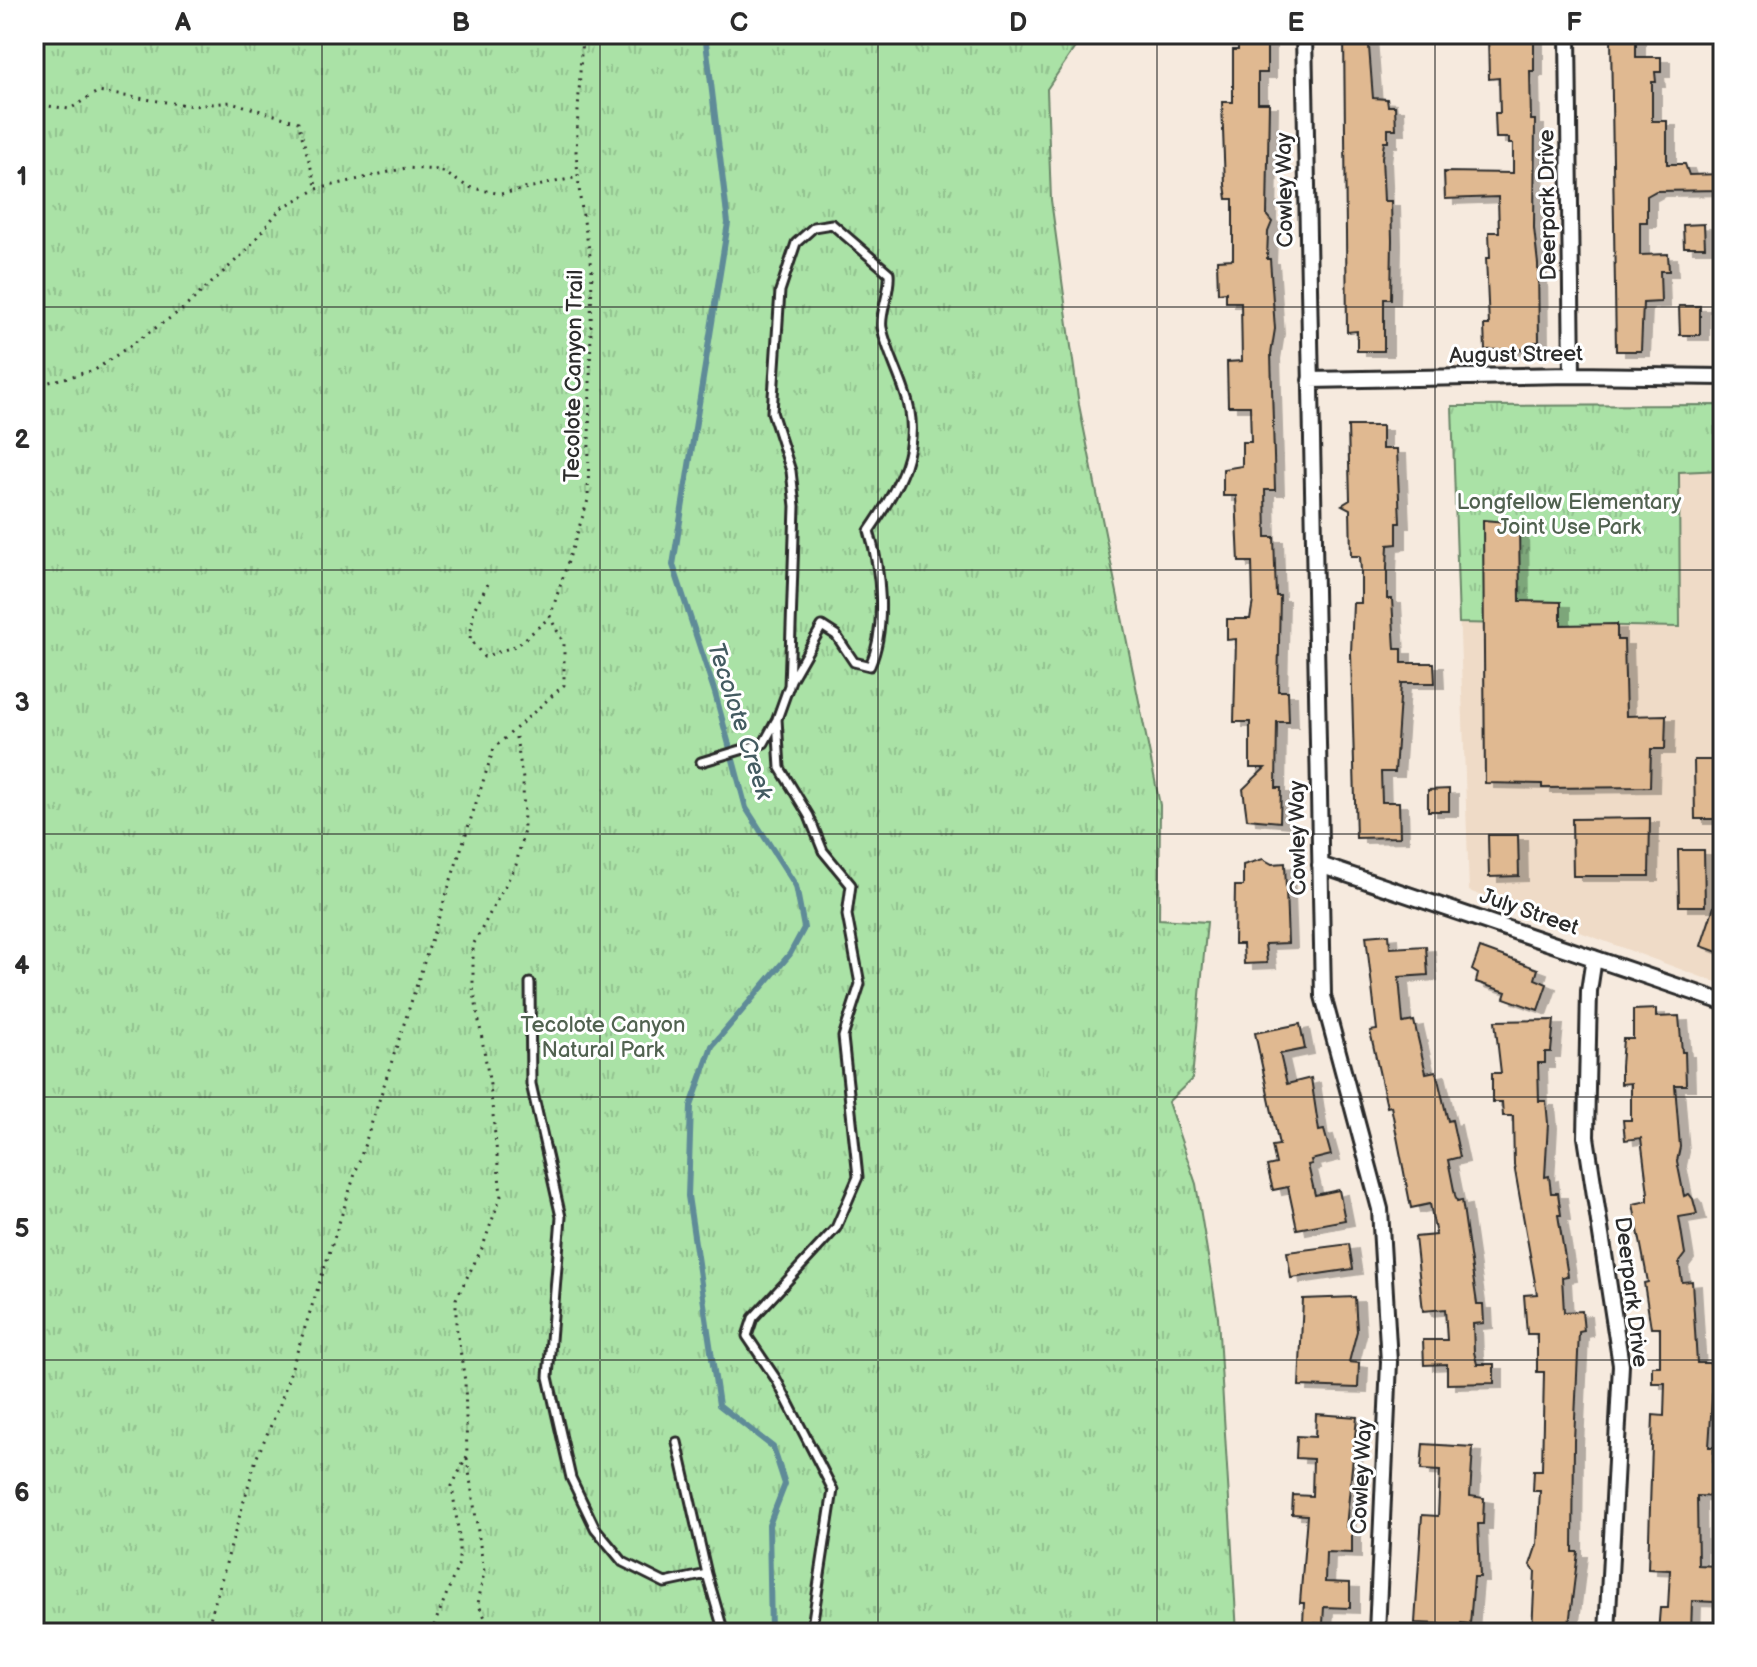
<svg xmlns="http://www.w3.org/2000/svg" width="1757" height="1667" font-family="'Balsamiq Sans',sans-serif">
	<defs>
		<pattern id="park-tufts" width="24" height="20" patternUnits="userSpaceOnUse" patternTransform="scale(2)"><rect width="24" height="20" fill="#aae2a6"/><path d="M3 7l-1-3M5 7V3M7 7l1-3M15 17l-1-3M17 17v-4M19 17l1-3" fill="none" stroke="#92c28f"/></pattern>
		<filter id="shadow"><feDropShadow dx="9" dy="5" stdDeviation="0" flood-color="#0004"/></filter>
	</defs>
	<rect width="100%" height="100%" fill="#f6eade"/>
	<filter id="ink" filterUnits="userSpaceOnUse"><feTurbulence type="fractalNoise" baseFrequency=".0125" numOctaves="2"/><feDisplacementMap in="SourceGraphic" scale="16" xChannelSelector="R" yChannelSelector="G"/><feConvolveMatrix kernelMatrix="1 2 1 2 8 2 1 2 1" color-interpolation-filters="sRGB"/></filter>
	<g filter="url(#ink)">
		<path fill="#efdbc7" d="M1723,405v580l-254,-94 -17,-485z"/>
		<path fill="url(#park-tufts)" stroke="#6a8668" stroke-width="2" d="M34,34h1050l-37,55 4,111 28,205 81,400 -1,114 48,3 -15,157 -24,23 28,82 22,133 19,316h-1191l-12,-11z
			M1723,405v65l-44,2 1,155 -221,-4 -7,-217z"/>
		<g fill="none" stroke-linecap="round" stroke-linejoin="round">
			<path stroke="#5e8b98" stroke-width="6" d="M705,34l23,189 -55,342 42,128 31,115 50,78 8,42 -14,26 -78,92 -21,60 -3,90 31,209 54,42 12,37 -16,41 2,108"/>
		</g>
		<path fill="#e0b991" stroke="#2b2b2b" stroke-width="2" filter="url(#shadow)" d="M1238,34h29v39h-9v30h11l-2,113 5,6 -4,10 -1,27h3l5,70 -4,25 4,136h-10l1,47h8l2,59h4l-2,95h10l1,31h-12l-1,66h5l-1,34 -33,-3 -4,-30 22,-21h-15v-46h-16l2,-83 -9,1v-21h23l3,-18 -1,-39h-13l-3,-66h-13v-27l19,-3v-24h9l-1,-36h-22l-1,-44 15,-1 -1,-59h-15v-10l-8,1 -1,-33 16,-1v-60h-6l-2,-14 -3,-83h11v-52h5z
			M1344,34h24l5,64 14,1 1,7h7l1,23h-8v13h-4l-2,15 2,44h7l1,39 -1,59h-7v52h-27v-20l-10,1z
			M1488,34h46v37h-4l1,49h4l-1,108 4,36 1,78h-4v7l-50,1 -1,-25h5l-3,-67h4l-1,-26h10l-1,-35 -53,2 -1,-27 69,1v-29h-4v-6h-13l-1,-25h5l-1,-35 -10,1z
			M1611,37h25v20h25v15h-6l1,10h-4v39h15v43h18l4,11 33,-1 1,16 -67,1 -9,5v26h-7v33l28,-1 1,17h-9l1,31 -18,1 -2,48h-25z
			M1704,224l1,23h-21l-1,-22z
			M1679,306h21v29h-20z
			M1348,426h34v23h15l3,74h-3v21l-9,1 -1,22v32h5l3,50h7v14h32l1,20h-34l-6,89h-14l1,30h17l1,35 -44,1 -5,-185 2,-50h8v-32l-1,-15h-9l-1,-47 -8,-4 8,-5z
			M1483,520l36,3 1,78 41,1v23l56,-1v16h7l2,76 40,-1 -1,34h-14l-1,38 -108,1v-4l-57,-1z
			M1694,760h29v59h-28z
			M1449,789v22h-21v-21z
			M1650,818l-1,58h-76l-1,-57z
			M1488,835h30l1,41 -30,1z
			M1678,850h26l1,56h-26z
			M1263,859l9,5 13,-1 3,80 -23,1 2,19 -23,1 -1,-20h-9l1,-58h8v-21z
			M1720,888l3,1v65l-22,-8z
			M1389,934l1,14 36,-2 2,29 -29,2 4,46 11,-2 12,52 10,-2 12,50 4,-1 8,37 -12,3 7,35 2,6 5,-1 15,104h6l1,19 -11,1 1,28 3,12h17v19l-47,1v-20l-23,1 -1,-25h24l-2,-31 -22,2 -8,-74 21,-2 -6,-31 -19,4 -20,-102 -4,1 -17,-76 7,-1 -11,-94z
			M1480,948l58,21 -3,10 12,5 -9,26 -34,-12 2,-6 -30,-10 2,-8 -6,-4z
			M1656,1009v8l23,-1 3,36h3l1,33h-11l5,62 -3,14 7,35 5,-2 4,5 4,15 -18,3 6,37 -6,8 3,20 10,-1 5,82h12l5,5 -5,79h5l-1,20 10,1v29l-26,-1 1,69 18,1 -1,36 -23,-1 -1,32h-33l2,-25h8l2,-38 -22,-1 5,-154 11,1 1,-33h-13v-17h8v-38h-9l-7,-45 4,-1 -15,-78 15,-3v-8l-7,-55 -16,2 -2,-20h8v-37l-10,1v-18l2,-27h10v-29z
			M1554,1020l-3,32h-6v11h-7l1,38h7l2,22 -3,54 4,-1 2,17h7l3,22h-3l10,61 -6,1 2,35 18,-1 2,20 -5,1 -5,109 -1,111h5l-10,81 -36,-1 3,-61 -5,-6 7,-21 3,-53h-7l1,-21h8l2,-98h-7v-38h-10l-3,-39 13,-1 -23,-129 -1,-49h-10l-1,-14h-10v-29h9l-6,-52z
			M1300,1024l5,25 -25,5 7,30 24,-6 8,53 5,-1 7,25 -20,5 1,4 -4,1 7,30 24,-5 6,30 -48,9 -9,-42 -15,3 -6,-24 9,-2 -4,-18 7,-1 -24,-112z
			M1349,1244l4,25 -62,9 -4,-26z
			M1355,1297l2,34 -8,31 10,1 -1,25 -59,-2 4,-87z
			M1316,1414l41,3 -11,110h6v26l-26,-1 -1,30 25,1v25l-26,-1 -1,17 -20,-1 1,-20h-4l7,-88 -15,-1 1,-19 19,1 1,-37 -17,-1 1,-22 18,1z
			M1423,1444l50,3 -3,49 14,2 -1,26h-5l2,53h-6l-4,47 -9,-1 -1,10h-20v-9l-25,-1 7,-108 16,1 2,-45 -19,-1z"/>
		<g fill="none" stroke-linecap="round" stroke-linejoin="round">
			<g stroke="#2b2b2b" stroke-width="13">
				<path id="service" d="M789,687l6,-181 -4,-35 -19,-59 8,-121 16,-48 18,-16 18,-3 57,49c2,19 -10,41 -7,55 5,23 16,43 23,65 19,52 -7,96 -36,138 12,39 18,96 1,135l-16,-4 -18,-27 -14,-9 -31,54 -14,39 3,49 29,48 14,35 28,34 -4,30 13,69 -17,53 15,140 -22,51 -83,90 -6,18 29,43 57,111 -22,143
					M701,762l63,-19 12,-22
					M530,983l1,101 30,133 -13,160 23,101 24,50 28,34 42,21 42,-9 -30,-132
					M707,1574l17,59"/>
			</g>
			<g stroke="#2b2b2b" stroke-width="20">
				<path id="minor" d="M1304,34l19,962 57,213 9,153 -12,271
					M1568,34l4,341
					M1310,380l262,-5 151,2
					M1320,865l403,137
					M1594,958l-5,33 -3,146 35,228 -14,268"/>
			</g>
			<path stroke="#2b2b2b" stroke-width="3" stroke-dasharray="2 6" stroke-linecap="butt" d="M34,104l36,5 27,-17 96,14 38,-4 67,20 19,67
				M34,386l61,-16 88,-61 62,-57 36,-44 36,-19 89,-21 34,2 28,17 33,7 77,-17
				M488,584l-14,25 -4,30 14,18 34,-12 32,-28
				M550,617l38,-117 4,-233 -12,-69 -4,-46 6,-118
				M467,1458l17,114 -6,32 15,29
				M206,1633l50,-174 23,-52 215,-659 70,-63v-41l-14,-27
				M431,1633l28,-70v-27l-7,-50 15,-30 -2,-75 -9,-56v-26l27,-53 18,-51 -11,-110 -17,-98v-42l43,-80 8,-35 -1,-51 -8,-47"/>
			<use href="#service" stroke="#fff" stroke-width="7"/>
			<use href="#minor" stroke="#fff" stroke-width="14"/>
		</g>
	</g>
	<path fill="none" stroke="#2b2b2b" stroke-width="2" stroke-opacity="0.55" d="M322,34v1599M600,34v1599M878,34v1599M1157,34v1599M1435,34v1599M34,307h1689M34,570h1689M34,834h1689M34,1097h1689M34,1360h1689"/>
	<g text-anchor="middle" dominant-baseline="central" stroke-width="6" stroke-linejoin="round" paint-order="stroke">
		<g font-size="22" fill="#2b2b2b" stroke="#fff">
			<text transform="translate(1285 190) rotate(-91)">Cowley Way</text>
			<text transform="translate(1548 205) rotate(-91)">Deerpark Drive</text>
			<text transform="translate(1516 355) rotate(-1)">August Street</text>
			<text transform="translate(574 376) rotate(-89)">Tecolote Canyon Trail</text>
			<text transform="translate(1298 838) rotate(-91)">Cowley Way</text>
			<text transform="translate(1529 912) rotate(19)">July Street</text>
			<text transform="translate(1631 1292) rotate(83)">Deerpark Drive</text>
			<text transform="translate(1362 1477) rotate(-87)">Cowley Way</text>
		</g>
		<g font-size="22" fill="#516250" stroke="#fff">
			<text x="1569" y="502">Longfellow Elementary<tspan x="1569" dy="25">Joint Use Park</tspan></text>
			<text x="603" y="1025">Tecolote Canyon<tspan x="603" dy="25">Natural Park</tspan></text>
		</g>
		<g font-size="24" font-style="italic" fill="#445b61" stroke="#fff">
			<text transform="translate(740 721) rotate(72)">Tecolote Creek</text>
		</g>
	</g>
	<rect width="1757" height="1667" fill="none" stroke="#fff" stroke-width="88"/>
	<rect x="44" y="44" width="1669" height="1579" fill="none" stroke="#2b2b2b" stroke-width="3"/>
	<g font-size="26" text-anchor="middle" font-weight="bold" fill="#2b2b2b">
		<text x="183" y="31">A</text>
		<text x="461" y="31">B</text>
		<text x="739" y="31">C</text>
		<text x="1018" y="31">D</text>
		<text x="1296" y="31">E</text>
		<text x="1574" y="31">F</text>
		<text x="22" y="185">1</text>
		<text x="22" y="448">2</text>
		<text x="22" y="711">3</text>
		<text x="22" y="974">4</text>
		<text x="22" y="1237">5</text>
		<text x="22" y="1501">6</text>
	</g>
</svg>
